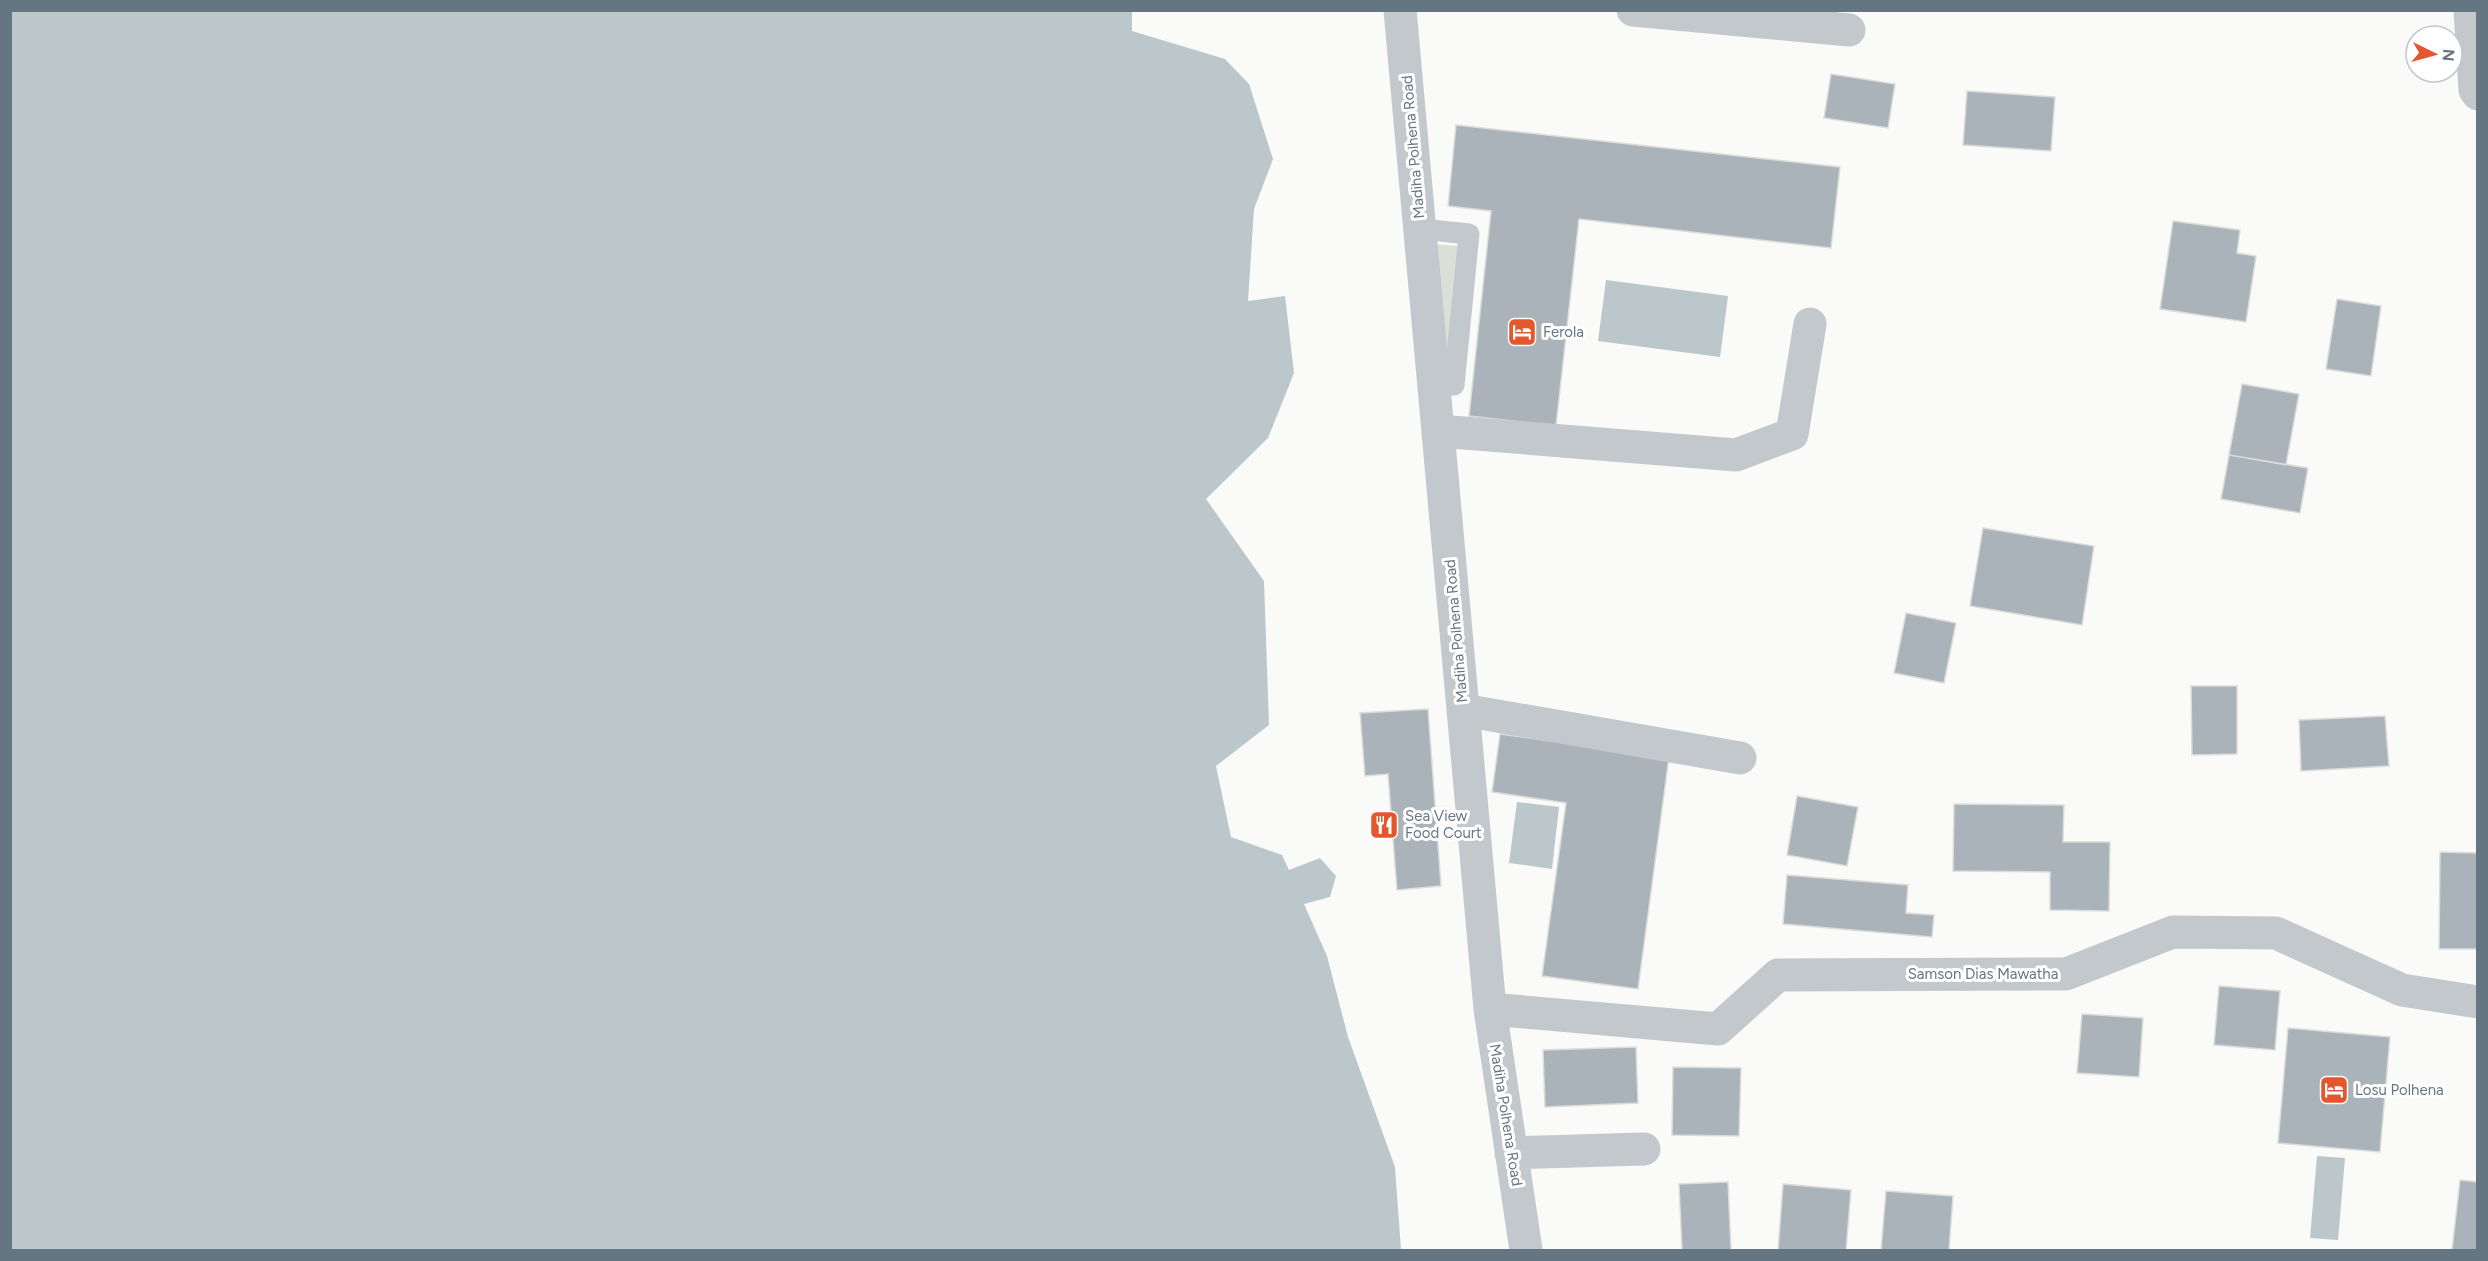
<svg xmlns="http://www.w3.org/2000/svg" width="2488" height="1261" font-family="Figtree,sans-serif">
	<rect width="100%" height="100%" fill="#fafaf8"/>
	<path fill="#dadfd7" d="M1434,244l24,2 -11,117z"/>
	<path fill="#bbc7cb" d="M1132,11v20l93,28 24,25 24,75 -19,50 -6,92 37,-5 9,77 -26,65 -62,61 58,82 5,144 -53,41 15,71 51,18 7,15 31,-12 16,18 -6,21 -26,7 23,52 21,81 47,130 6,83h-1390v-1239z
		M1606,280l122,16 -8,61 -122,-16z
		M1517,802l42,5 -7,62 -43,-6z
		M2317,1156l28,2 -7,82 -28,-2z"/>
	<path fill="#aab3b9" stroke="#dcdcda" stroke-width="1.5" d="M1831,74l64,10 -7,44 -64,-10z
		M1967,91l88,6 -4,54 -88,-6z
		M1456,125l384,42 -9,81 -252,-29 -23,207 -87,-10 22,-205 -43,-5z
		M2173,221l67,9 -3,23 19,3 -10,66 -86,-13z
		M2337,299l44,7 -10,70 -45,-7z
		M2242,384l57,10 -13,71 -57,-10z
		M2229,455l79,13 -8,45 -79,-14z
		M1983,528l111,18 -12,79 -112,-19z
		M1906,613l50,10 -12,60 -50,-10z
		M2191,686h46v68l-45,1z
		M1428,709l13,177 -44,4 -9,-116 -23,2 -5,-63z
		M2385,716l4,50 -88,5 -2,-51z
		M1500,734l169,23 -31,232 -96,-13 24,-173 -74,-11z
		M1797,796l61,11 -11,59 -60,-11z
		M1954,804l110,1 -1,37h47l-1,69 -59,-1v-38l-97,-1z
		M2440,852l38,1v96h-39z
		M1787,875l121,10 -2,28 28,2 -2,22 -149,-13z
		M2219,986l61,5 -5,59 -61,-5z
		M2082,1014l61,4 -4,59 -62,-4z
		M2288,1028l102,9 -10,115 -102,-9z
		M1636,1047l2,56 -93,4 -2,-57z
		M1673,1067l68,1 -2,68 -67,-1z
		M2460,1180l18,2v68h-26z
		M1728,1182l3,68h-49l-3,-66z
		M1783,1184l68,6 -5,60h-68z
		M1886,1191l67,5 -4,54h-68z"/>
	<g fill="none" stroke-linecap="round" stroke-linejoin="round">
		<path stroke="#c3c8cc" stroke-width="21" d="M1421,229l48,5 -15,151 -20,-1"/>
		<path stroke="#c3c8cc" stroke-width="33" d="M1400,10l90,999 36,241
			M1633,10l216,20
			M2470,10l5,80 3,4
			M1439,431l297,24 56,-21 18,-110
			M1463,710l277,48
			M1490,1009l228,20 60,-54 288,-1 107,-42 103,1 126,57 76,12
			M1511,1153l133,-4"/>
	</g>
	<defs>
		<g id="hotel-square" transform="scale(1.5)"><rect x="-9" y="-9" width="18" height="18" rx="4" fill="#e4572e" stroke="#fff"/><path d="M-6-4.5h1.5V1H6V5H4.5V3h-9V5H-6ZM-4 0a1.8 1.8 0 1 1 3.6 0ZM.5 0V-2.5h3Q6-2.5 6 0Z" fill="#fff"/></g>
		<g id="restaurant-square" transform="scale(1.5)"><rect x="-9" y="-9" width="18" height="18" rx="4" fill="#e4572e" stroke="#fff"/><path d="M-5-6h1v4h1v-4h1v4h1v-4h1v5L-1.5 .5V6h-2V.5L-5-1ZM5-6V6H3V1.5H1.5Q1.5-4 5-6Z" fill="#fff"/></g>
	</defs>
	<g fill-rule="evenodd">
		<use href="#hotel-square" x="1522" y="332"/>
		<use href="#restaurant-square" x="1384" y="825"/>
		<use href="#hotel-square" x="2334" y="1090"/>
	</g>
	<g text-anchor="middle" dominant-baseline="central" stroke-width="6" stroke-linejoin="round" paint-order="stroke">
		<g font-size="15" fill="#657683" stroke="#fff">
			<text transform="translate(1413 147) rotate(-95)">Madiha Polhena Road</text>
			<text transform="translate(1456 631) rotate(-95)">Madiha Polhena Road</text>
			<text x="1983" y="974">Samson Dias Mawatha</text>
			<text transform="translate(1506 1115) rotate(81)">Madiha Polhena Road</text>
		</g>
		<g font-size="15" fill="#657683" stroke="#fff" text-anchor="start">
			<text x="1543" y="332">Ferola</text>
			<text x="1405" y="816">Sea View<tspan x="1405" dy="17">Food Court</tspan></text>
			<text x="2355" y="1090">Losu Polhena</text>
		</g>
	</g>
	<rect width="2488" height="1261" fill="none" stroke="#657683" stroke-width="24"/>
	<g transform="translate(2434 54) rotate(95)"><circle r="28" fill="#ffffff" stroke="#c1c8cd" stroke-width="1.5"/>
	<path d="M0-4.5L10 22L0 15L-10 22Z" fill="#e4572e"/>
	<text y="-9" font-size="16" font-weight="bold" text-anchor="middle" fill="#657683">N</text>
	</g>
</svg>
